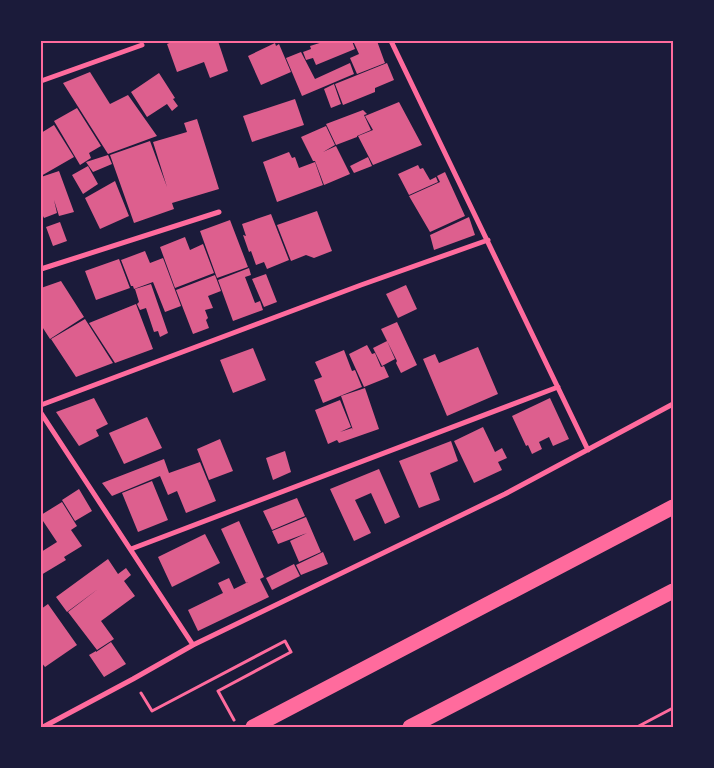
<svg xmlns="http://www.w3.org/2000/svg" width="714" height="768" font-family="Arial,sans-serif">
	<rect width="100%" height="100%" fill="#1b1b3a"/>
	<path fill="#dd5f8e" d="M174,41h44l10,30 -18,7 -6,-16 -27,10 -10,-28z
		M326,41h26l3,8 -39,16 -3,-7 -7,2 -3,-8 8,-3 -1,-3z
		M358,41h19l8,22 -28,11 -7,-16 9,-4 -5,-11z
		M275,43l1,3 3,-2 12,28 -30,13 -13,-29z
		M301,52l14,27 35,-16 4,11 -52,22 -16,-38z
		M387,63l7,17 -19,8v4l-32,13 -8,-21z
		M90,72l20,32 18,-9 29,41 -49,18 -45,-71z
		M159,73l16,25 -2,1 5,7 -6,5 -5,-7 -20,13 -16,-25z
		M334,84l7,20 -10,4 -7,-19z
		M295,99l9,26 -52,17 -9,-26z
		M399,102l23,43 -49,20 -15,-29 15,-6 -8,-14z
		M77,108l24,38 -12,7 2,5 -11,7 -26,-44z
		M363,110l4,4 -3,1 7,15 -14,6v1l-21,8 -10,-21z
		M197,119l22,70 -47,14 2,6 -40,14 -24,-68 40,-14 17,46 -14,-45 34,-10 -3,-9z
		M54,125l20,32 -33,19v-43z
		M326,126l9,19 -12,7 13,-6 14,28 -26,11 -9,-24h-2l-12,-24z
		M289,152l3,6 3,-1 4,11 16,-6 8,23 -46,17 -14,-40z
		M108,155l4,9 -19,8 -7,-10z
		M368,157l4,9 -18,7 -4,-7z
		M418,165l2,4 3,-1 7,12 6,-3 2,5 -29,13 -11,-21z
		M88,166l10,18 -15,10 -11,-19z
		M59,171l15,41 -15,4 -5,-16 3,13 -13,5 -3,-6v-35z
		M445,172l20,44 -35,16 -21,-36 31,-14 -3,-6z
		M115,181l14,35 -29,13 -15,-31z
		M317,211l15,40 -18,7 -8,-3 -15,6 -14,-36z
		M271,214l18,46 -22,9 -3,-7 -8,3 -5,-14 -2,1 -6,-17 3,1 -4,-12z
		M469,217l6,18 -41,15 -4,-15z
		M230,220l18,47 -31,11 -17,-47z
		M60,222l7,19 -14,5 -7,-19z
		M185,237l5,13 13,-6 11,29 -39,15 -15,-41z
		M145,251l5,12 13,-5 18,48 -16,6 -12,-30 -19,7 -1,-3h-2l-10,-26z
		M119,259l11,29 -34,12 -11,-29z
		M249,268l2,7 -6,2 10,26 5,-2 3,9 -30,11 -15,-41z
		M266,274l11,28 -13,5 -12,-28z
		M215,275l6,16 -13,5 5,12 -8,2 3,8 -2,2 3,8 -16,6 -17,-44z
		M61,281l23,36 -34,22 -9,-14v-37z
		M151,284l17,49 -8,4 -2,-6 -4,1 -8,-24 -6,2 -3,-6 2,-2 -4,-13z
		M406,285l11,24 -19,9 -12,-24z
		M136,304l17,45 -38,14 -26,-40z
		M85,319l28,44 -37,14 -25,-38z
		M397,322l20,43 -16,8 -5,-10 1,-2 -16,-32z
		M387,341l8,18 -13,7 -9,-18z
		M367,345l5,9 3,-1 6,14 3,-1 5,11 -25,10 -15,-33z
		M478,347l20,47 -51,22 -24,-57 12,-5 4,9z
		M253,348l13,32 -33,13 -13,-33z
		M344,350l8,21 3,-1 7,17 -39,16 -9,-23 8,-3 -7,-15z
		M365,388l14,41 -40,14 -2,-3 -9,4 -13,-34 25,-10 11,27 -11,5 12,-4 1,2 -12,-34z
		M94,398l14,26 -12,6 3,6 -20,10 -23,-34z
		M550,398l19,41 -16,7 -4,-9 -10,5 3,7 -10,5 -4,-9 -2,1 -14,-30z
		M147,417l15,31 -38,16 -15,-31z
		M483,427l12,25 7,-4 5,10 -9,4 4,8 -28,13 -20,-42z
		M220,439l13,32 -24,9 -12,-31z
		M451,441l7,20 -28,12 10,27 -21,8 -20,-47z
		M285,451l6,21 -18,8 -7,-22z
		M164,459l5,14 31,-11 16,39 -30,12 -9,-22 -9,4 -8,-19 -48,20 -10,-13z
		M379,469l21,48 -15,7 -14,-31 -16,7 16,33 -17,8 -24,-52z
		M152,481l16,39 -30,12 -16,-39z
		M79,489l13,22 -17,10 -13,-21z
		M297,498l8,18 -33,14 -9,-19z
		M62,502l15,24 -6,4 11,16 -18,11 2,3 -25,15v-23l16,-10 -16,-24v-3z
		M306,517l15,35 -22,10 -9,-21 17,-8 -29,11 -6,-13z
		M239,521l25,56 -4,2 9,18 -71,34 -10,-21 35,-17 -5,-10 11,-5 5,11 20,-10 -8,4 -25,-54z
		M205,534l15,29 -48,24 -14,-30z
		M323,552l5,12 -27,11 -5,-10z
		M108,559l10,15 8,-6 5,7 -7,6 11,15 -34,25 13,18 -17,11 -29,-38 30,-23 -31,23 -11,-15z
		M294,564l6,12 -28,14 -6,-12z
		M48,604l29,41 -32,22 -4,-5v-53z
		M111,642l15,22 -22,13 -15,-22 7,-4v1z"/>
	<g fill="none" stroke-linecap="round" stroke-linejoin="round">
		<path stroke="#ff6b9d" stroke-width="3" d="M141,693l11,18 133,-70 6,11 -73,39 16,29
			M637,727l36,-19"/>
		<path stroke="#ff6b9d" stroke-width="5" d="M391,41l197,409
			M41,81l101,-36
			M41,269l178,-57
			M41,405l320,-120 127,-45
			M41,413l152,232
			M131,549l427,-162
			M43,727l90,-48 60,-34 312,-151 168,-90"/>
		<path stroke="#ff6b9d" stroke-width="15" d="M253,727l420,-220
			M410,727l263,-136"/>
	</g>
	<rect width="714" height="768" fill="none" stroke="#1b1b3a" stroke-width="85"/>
	<rect x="42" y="42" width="630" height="684" fill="none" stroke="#ff6b9d" stroke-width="2"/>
</svg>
